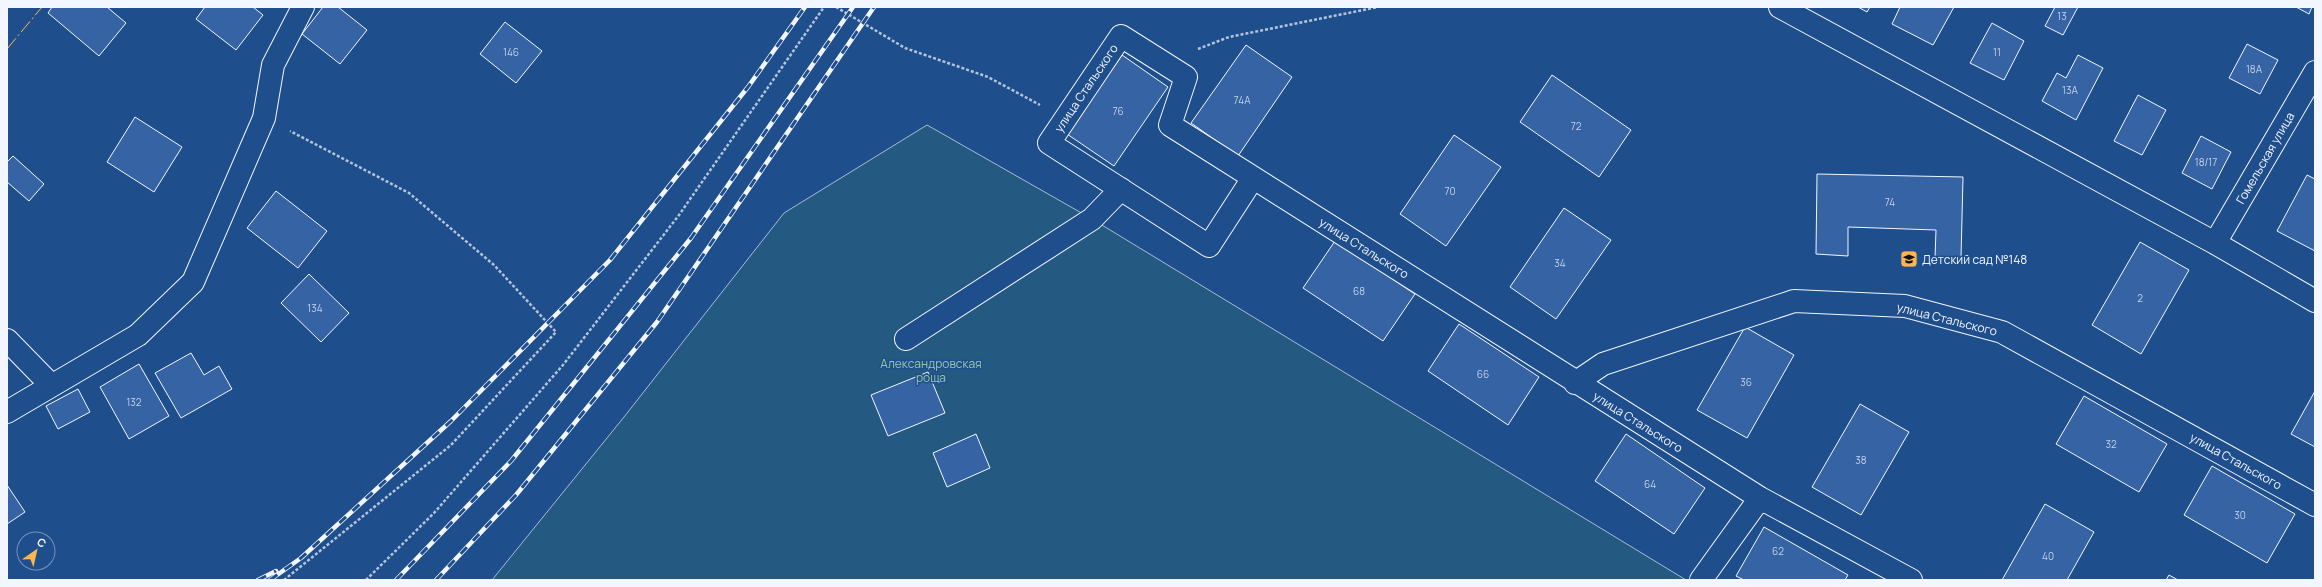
<svg xmlns="http://www.w3.org/2000/svg" width="2322" height="587" font-family="Manrope,sans-serif">
	<rect width="100%" height="100%" fill="#1f4e8c"/>
	<path fill="#245a82" stroke="#a8bbd7" d="M927,125l165,94 594,361h-1194l132,-163 160,-204z"/>
	<path fill="#3563a3" stroke="#f2f6ff" d="M52,7h55l19,16 -27,33 -51,-43z
		M205,7h48l10,8 -27,35 -40,-31z
		M323,7h15l29,23 -27,34 -38,-30z
		M1858,7h12l-3,5z
		M1900,7h54l-21,38 -41,-21z
		M2055,7h23l-15,28 -18,-9z
		M2296,7h16l-3,7z
		M505,22l37,29 -26,32 -36,-29z
		M1992,23l32,18 -20,39 -34,-17z
		M2247,44l31,16 -18,34 -31,-16z
		M1246,45l46,32 -54,79 -47,-33z
		M1122,55l46,32 -54,79 -47,-32z
		M2078,55l25,13 -27,52 -34,-19 15,-28 9,5z
		M1552,75l79,55 -32,47 -79,-55z
		M2138,95l28,15 -24,45 -28,-14z
		M135,117l47,30 -28,45 -47,-30z
		M1454,135l47,32 -55,79 -46,-32z
		M2201,136l30,16 -19,37 -30,-16z
		M13,156l31,28 -15,17 -22,-19v-20z
		M1817,174l146,3 -2,81h-26l1,-28 -88,-3v29l-32,-2z
		M2307,175l8,4v72l-38,-20z
		M276,191l51,40 -29,37 -51,-40z
		M1564,208l47,32 -55,79 -46,-32z
		M1335,241l80,53 -32,47 -80,-53z
		M2140,242l49,28 -48,84 -49,-29z
		M309,274l40,39 -28,29 -40,-39z
		M1459,324l80,53 -31,48 -80,-54z
		M1745,327l49,28 -47,83 -50,-28z
		M191,353l13,22 15,-9 13,23 -51,29 -26,-45z
		M139,364l30,52 -40,23 -29,-52z
		M928,372l17,41 -57,23 -17,-41z
		M78,389l12,23 -32,17 -12,-23z
		M2315,391v56l-24,-13z
		M2084,396l83,48 -28,48 -83,-48z
		M1860,404l49,28 -48,83 -49,-28z
		M976,434l14,34 -43,19 -14,-34z
		M1626,434l79,54 -31,46 -79,-53z
		M2212,466l83,48 -28,49 -83,-48z
		M7,485l18,27 -18,12z
		M2045,504l49,28 -27,48h-65z
		M1764,527l84,48 -3,5h-101l-8,-4z
		M2169,575l9,5h-12z"/>
	<g fill="none" stroke-linecap="round" stroke-linejoin="round">
		<g stroke="#f2f6ff" stroke-width="24">
			<path id="minor" d="M1780,7l435,236 100,58
				M1253,178l-44,68 -160,-103 72,-107 65,41 -16,48 590,373 151,82
				M2215,243l100,-171
				M906,339l186,-120 29,-30
				M7,340l44,45
				M1575,383l28,-19 191,-63 111,5 97,26 313,173
				M7,412l131,-77 55,-53 71,-164 9,-53 30,-58
				M1701,580l59,-82"/>
		</g>
		<path stroke="#b3c4dc" stroke-width="2.5" stroke-dasharray="3 2" stroke-linecap="butt" d="M836,7l69,41 83,29 52,28
			M1198,49l31,-12 149,-30
			M284,580l167,-135 105,-113 -62,-67 -85,-72 -119,-62
			M366,580l68,-67 129,-148 116,-150 145,-208"/>
		<use href="#minor" stroke="#1f4e8c" stroke-width="22"/>
		<g stroke="#f2f6ff" stroke-width="4.5">
			<path id="rail" d="M258,580l18,-9
				M270,580l31,-22 150,-137 159,-161 138,-173 57,-80
				M396,580l115,-119 180,-223 162,-231
				M436,580l80,-85 141,-173 217,-315"/>
		</g>
		<use href="#rail" stroke="#1f4e8c" stroke-width="3" stroke-dasharray="9" stroke-linecap="butt"/>
		<path stroke="#ffb74d" stroke-width="1" stroke-dasharray="14 3 2 3" stroke-linecap="butt" d="M7,49l35,-42"/>
	</g>
	<defs>
		<g id="school-square" transform="scale(0.9)"><rect x="-9" y="-9" width="18" height="18" rx="4" fill="#ffb74d" stroke="#1f4e8c"/><path d="M0-5L7-2L0 1L-7-2ZM-4 1L0 2.5L4 1V4Q0 6-4 4Z" fill="#111"/></g>
	</defs>
	<g fill-rule="evenodd">
		<use href="#school-square" x="1909" y="259"/>
	</g>
	<g text-anchor="middle" dominant-baseline="central" stroke-width="3" stroke-linejoin="round" paint-order="stroke">
		<g font-size="10" fill="#c3d1e8">
			<text x="2062" y="16">13</text>
			<text x="511" y="52">146</text>
			<text x="1997" y="52">11</text>
			<text x="2254" y="69">18А</text>
			<text x="2070" y="90">13А</text>
			<text x="1242" y="100">74А</text>
			<text x="1118" y="111">76</text>
			<text x="1576" y="126">72</text>
			<text x="2206" y="162">18/17</text>
			<text x="1450" y="191">70</text>
			<text x="1890" y="202">74</text>
			<text x="1560" y="263">34</text>
			<text x="1359" y="291">68</text>
			<text x="2140" y="298">2</text>
			<text x="315" y="308">134</text>
			<text x="1483" y="374">66</text>
			<text x="1746" y="382">36</text>
			<text x="134" y="402">132</text>
			<text x="2111" y="444">32</text>
			<text x="1861" y="460">38</text>
			<text x="1650" y="484">64</text>
			<text x="2240" y="515">30</text>
			<text x="1778" y="551">62</text>
			<text x="2048" y="556">40</text>
		</g>
		<g font-size="12" fill="#f2f6ff" stroke="#1f4e8c">
			<text transform="translate(1086 88) rotate(-56)">улица Стальского</text>
			<text transform="translate(2265 158) rotate(-60)">Гомельская улица</text>
			<text transform="translate(1364 248) rotate(32)">улица Стальского</text>
			<text transform="translate(1947 319) rotate(14)">улица Стальского</text>
			<text transform="translate(1638 422) rotate(32)">улица Стальского</text>
			<text transform="translate(2236 461) rotate(29)">улица Стальского</text>
		</g>
		<g font-size="12" fill="#f2f6ff" stroke="#1f4e8c" text-anchor="start">
			<text x="1922" y="259">Детский сад №148</text>
		</g>
		<g font-size="12" fill="#97c8a6" stroke="#1f4e8c">
			<text x="931" y="363">Александровская<tspan x="931" dy="14">роща</tspan></text>
		</g>
	</g>
	<rect width="2322" height="587" fill="none" stroke="#f2f6ff" stroke-width="16"/>
	<g transform="translate(36 551) rotate(34)"><circle r="19" fill="#1f4e8c" stroke="#7391ba"/>
	<path d="M0-3L7 15L0 10L-7 15Z" fill="#ffb74d"/>
	<text y="-6" font-size="11" font-weight="bold" text-anchor="middle" fill="#f2f6ff">С</text>
	</g>
</svg>
